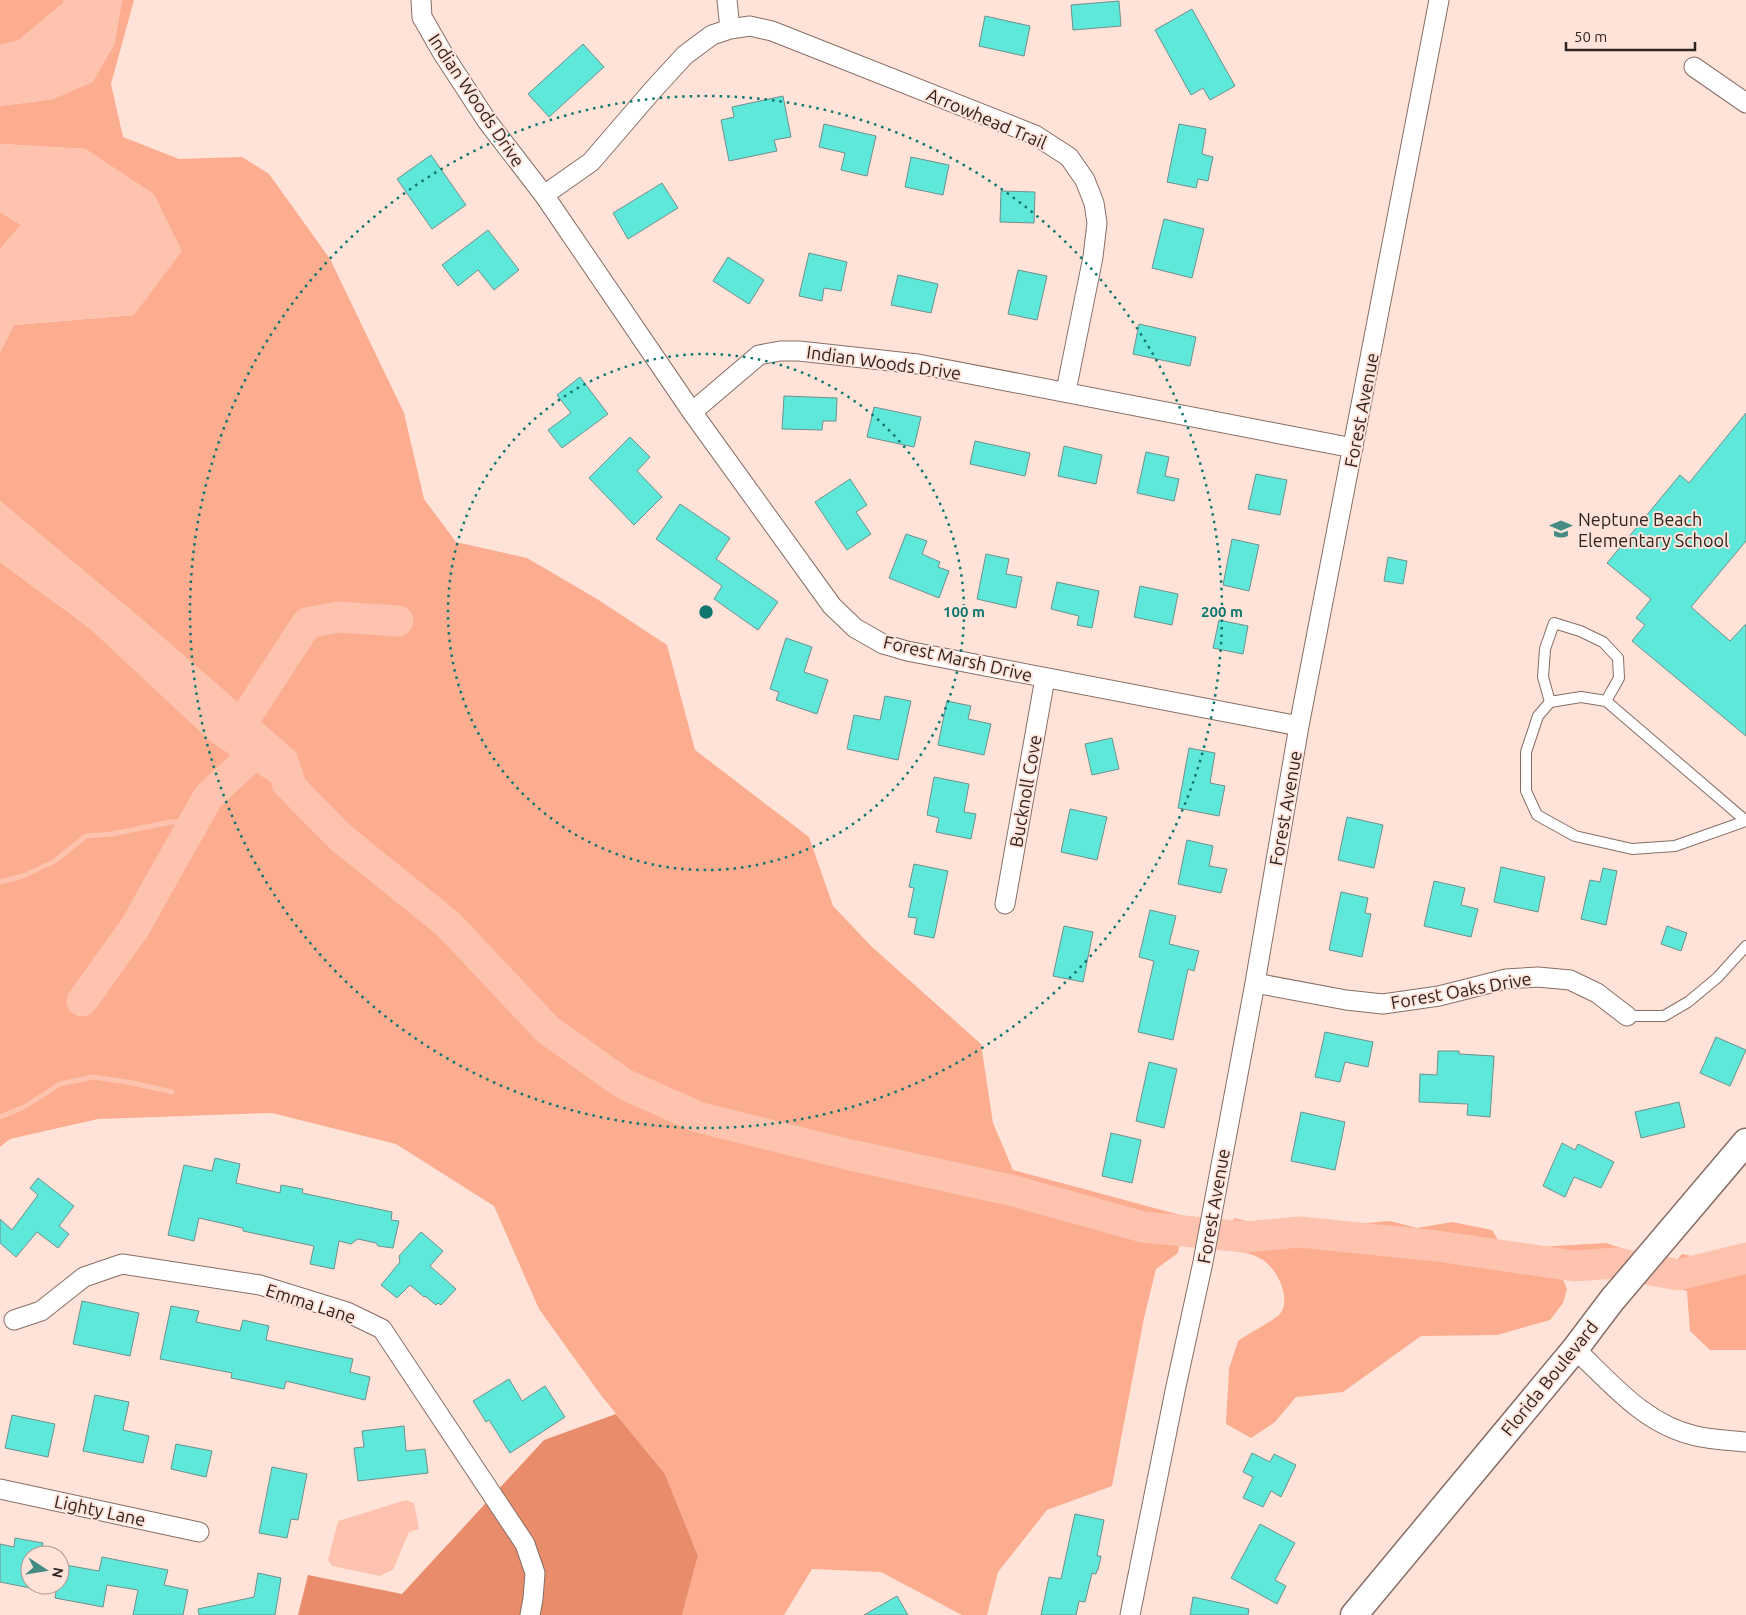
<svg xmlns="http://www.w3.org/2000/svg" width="1746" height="1615" font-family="Ubuntu,sans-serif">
	<rect width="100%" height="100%" fill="#ffe3d9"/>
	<path fill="#fcac8f" d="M0,0h63l1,2 -45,38 -19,5z
		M122,0h12l-23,84 12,53 56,22 63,-2 27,17 61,85 74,154 20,86 32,43 71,16 70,41 70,46 28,105 114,87 24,69 39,41 109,97 12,79 20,47 171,46 -6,37 -22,16 -12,49 -32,168 -65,24 -49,62 -11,43h-25l-81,-43 -69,-3 -28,46h-102l16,-59 -33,-82 -65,-80 -61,-85 -45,-103 -98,-62 -124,-31 -174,6 -88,20 -10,8v-585l88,65h63l-151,-126v-149l14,-27 120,-10 -48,-166 -86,-5v-38l54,-7 60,-54z
		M0,212l21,13 -21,24z
		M1234,1218l38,9 19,-9h19l33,7 47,-4 27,7 35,-6 40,8 6,10 20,8 88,-5 24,8 -23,26h-45l5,12 -4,14 -13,17 -53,15 -76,1 -78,56 -47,5 -21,25 -24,16 -25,-14 3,-55 9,-28c7,-5 38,-22 42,-27 12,-15 -3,-45 -17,-54 -8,-6 -26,-9 -36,-12z
		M1746,1250v100h-36l-20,-19 -3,-40 -31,-7 26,-30 27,6z"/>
	<path fill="#e88c6b" d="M616,1414l49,60 33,82 -16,59h-384l10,-40 94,19 142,-154z"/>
	<path fill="#fdc3ae" d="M63,0h59l-8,45 -21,37 -39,17 -54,7v-61l19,-5 45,-38z
		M0,144l86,5 68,45 28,57 -48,64 -120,10 -14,27v-103l21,-24 -21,-13z
		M0,501l151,126 145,125 21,62 -107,-73 -122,-114 -88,-65z
		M406,1500l8,3 5,26 -10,3 -16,38 -13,6 -48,-10 -4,-6 10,-39z"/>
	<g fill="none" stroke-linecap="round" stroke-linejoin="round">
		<path stroke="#fdc3ae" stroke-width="5" d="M0,882l23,-6 32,-15 31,-25 26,-2 59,-12 24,-2
			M0,1117l24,-10 36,-23 33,-7 40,6 39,9"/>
		<path stroke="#fdc3ae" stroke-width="31" d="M236,732l71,-109 31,-6 60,4
			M287,783l53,54 108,87 100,106 76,54 74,33 153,38 163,36 129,36 102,10 55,-5 137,14 137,20 42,-3 62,12 68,-17
			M82,1001l53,-74 73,-130 48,-45"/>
	</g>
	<path fill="#5ee8da" stroke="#718f8b" d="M1119,1l2,25 -48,4 -2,-25z
		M1192,9l43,77 -25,14 -7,-12 -12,7 -36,-65z
		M985,16l45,10 -6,30 -45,-10z
		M583,44l21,23 -55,50 -21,-23z
		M783,96l8,41 -17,3 3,11 -48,10 -8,-41 13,-3 -2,-10z
		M824,124l52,12 -9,40 -26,-6 4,-17 -26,-6z
		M1179,124l27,5 -4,25 11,3 -5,24 -10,-2 -2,9 -29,-6z
		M431,155l35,50 -34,24 -35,-50z
		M911,157l38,8 -6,30 -38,-8z
		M662,183l16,25 -50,31 -15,-26z
		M1001,191l34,1 -1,31 -34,-1z
		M1164,219l40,10 -12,49 -40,-10z
		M488,230l31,40 -25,20 -16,-20 -20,16 -16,-21z
		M809,253l38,9 -6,29 -17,-3 -2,13 -23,-5z
		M728,257l36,23 -15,24 -36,-23z
		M1018,270l29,6 -10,44 -29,-6z
		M898,275l40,9 -7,29 -40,-8z
		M1139,324l57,13 -6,29 -57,-12z
		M580,377l28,37 -46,34 -14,-18 23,-17 -14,-18z
		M784,396l53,2 -1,23h-13l-1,9 -40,-1z
		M874,407l47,10 -7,30 -47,-10z
		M1746,413v128l-55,66 39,34 16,-17v112l-114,-95 13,-16 -9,-7 15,-19 -44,-36 73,-88 9,8z
		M630,437l20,20 -13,14 25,26 -28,28 -45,-47z
		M975,441l55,12 -5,23 -55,-12z
		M1064,446l38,9 -6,29 -38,-8z
		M1146,452l23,5 -4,19 14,3 -5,22 -37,-8z
		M1256,474l31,6 -7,35 -32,-6z
		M850,479l17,26 -11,7 15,22 -24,16 -32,-48z
		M680,504l50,34 -14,21 62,43 -20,28 -44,-31 8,-13 -66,-47z
		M906,534l21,7 -5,13 18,8 -2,5 11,4 -10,27 -50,-20z
		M1232,539l27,6 -10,46 -26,-6z
		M986,554l23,5 -3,15 16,3 -6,31 -39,-9z
		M1388,557l19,4 -4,23 -19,-3z
		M1057,582l42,9 -7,37 -15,-3 2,-9 -28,-7z
		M1140,586l38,8 -6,31 -38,-8z
		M1219,620l29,6 -5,28 -30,-6z
		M786,638l26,9 -8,25 24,8 -11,34 -41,-14 3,-8 -9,-3z
		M885,696l26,5 -13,59 -51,-11 7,-34 26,5z
		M947,701l24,5 -3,13 23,5 -7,31 -46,-10z
		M1112,738l7,31 -27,6 -7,-31z
		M1189,748l26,5 -5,30 15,3 -6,30 -41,-8z
		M934,777l35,7 -5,28 12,2 -5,25 -35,-7 3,-14 -12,-3z
		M1070,809l37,8 -10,43 -36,-8z
		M1347,817l36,8 -9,43 -36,-8z
		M1187,840l26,6 -4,20 18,3 -6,24 -43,-9z
		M914,864l34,7 -14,67 -20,-4 3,-16 -9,-1 6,-29 -5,-1z
		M1501,867l44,10 -7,35 -44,-10z
		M1603,868l14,3 -11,54 -25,-6 9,-39 10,2z
		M1434,881l31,7 -4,17 17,4 -7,28 -47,-11z
		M1341,892l27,6 -3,15 6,1 -9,43 -33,-7z
		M1150,910l26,6 -7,28 30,7 -5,20 -6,-2 -15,71 -35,-8 16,-71 -15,-4z
		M1064,926l29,6 -10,50 -30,-6z
		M1667,926l20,7 -6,18 -20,-7z
		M1325,1032l48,10 -5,25 -23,-5 -5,20 -25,-5z
		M1716,1037l30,13 -16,36 -30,-13z
		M1438,1051h21v3l35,2 -4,61 -23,-2 1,-11 -49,-2 1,-28 17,1z
		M1149,1062l28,7 -13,59 -28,-7z
		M1679,1102l6,25 -44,11 -6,-26z
		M1301,1112l44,10 -10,48 -44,-9z
		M1111,1133l30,7 -9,43 -30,-7z
		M1562,1143l13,7 3,-6 36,18 -13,26 -27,-11 -9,20 -22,-11z
		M215,1158l25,6 -4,19 44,10 1,-8 22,4 -1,4 90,19 -1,8 8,1 -6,27 -15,-2 -2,-3 -18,-4 -7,5 -12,-3 -5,28 -24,-5 4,-18 -71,-15v-3l-44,-10 -5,23 -26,-6 16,-70 28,6z
		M38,1178l36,28 -15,20 10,8 -11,14 -21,-16 -21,25 -16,-14v-24l12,11 26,-35 -8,-7z
		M421,1232l22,19 -13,15 26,23 -15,16 -3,-2 -2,2 -11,-9 -1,1 -14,-12 -13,13 -16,-13 19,-23 -1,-6z
		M82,1301l57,12 -9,43 -57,-12z
		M171,1306l28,5 -3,11 44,9 3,-11 26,6 -3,14 87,19 -3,13 20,5 -5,23 -79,-19 -2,8 -53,-11 1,-5 -72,-14z
		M509,1379l13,22 23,-15 20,31 -55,36 -21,-33 -3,2 -13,-21z
		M95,1395l34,7 -6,28 26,6 -6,27 -60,-12z
		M12,1415l43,9 -7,33 -43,-9z
		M404,1426l2,25 19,-2 3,24 -70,8 -4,-33 10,-1 -2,-16z
		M176,1444l36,7 -6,26 -35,-8z
		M1252,1453l18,9 4,-8 22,11 -15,32 -10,-6 -8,16 -20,-9 10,-21 -10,-5z
		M272,1467l35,7 -9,46 -7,-1 -4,19 -28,-5z
		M1075,1514l29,6 -7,36h4l-3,14h-1l-1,4 -4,-1 -7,29 -6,-1 -3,14h-35l8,-38 12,2z
		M1260,1524l35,19 -20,37 11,6 -9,18 -46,-26z
		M15,1538l28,5 -2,12h-11v33l-30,-6v-38l14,3z
		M102,1557l66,13 -4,15 24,5 -5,25h-50l5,-25 -31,-5 -4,22 -48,-9 2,-13h3v-21l39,7z
		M258,1573l23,5 -6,37h-76l-1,-6 56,-12z
		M897,1596l11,19h-44z
		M1193,1597l56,12 -1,6h-58z"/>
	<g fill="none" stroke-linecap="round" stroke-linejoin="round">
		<g stroke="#876e65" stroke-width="12">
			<path id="lane" d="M1550,702l-7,-25 2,-28 9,-26 26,8 23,11 15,16 1,20 -13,23
				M1746,821l-71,25 -43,3 -57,-13 -38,-21 -11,-24v-39l12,-36 12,-14 31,-5 25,4 140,120
				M1627,1016h37l24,-14 29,-24 29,-32"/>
		</g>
		<g stroke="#876e65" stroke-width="21">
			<path id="street" d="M421,0l1,17 20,35 45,69 57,74 148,217 140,194 23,22 28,16 24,7 392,75
				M727,0l3,29
				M1694,67l52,36
				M544,195l47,-33 61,-71 33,-36 27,-20 18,-6 20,-3 22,5 263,104 34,22 16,23 9,23 3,20 -4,34 -27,134
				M692,412l67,-57 21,-4h19l119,13 435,84
				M1005,904l40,-226
				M1255,983l91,17 37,4 56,-8 67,-17 32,-2 32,3 27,13 30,23
				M14,1320l27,-9 43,-34 38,-13 138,21 87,27 35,17 143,215 10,29 -2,26 -3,16
				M1575,1349c36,34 70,76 121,87 16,4 34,4 50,6
				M0,1489l199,43
				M1130,1615l45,-224 28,-129 52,-279 44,-257 140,-726"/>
		</g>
		<g stroke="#876e65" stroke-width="29">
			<path id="secondary" d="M1354,1615l221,-266 37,-49 134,-158"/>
		</g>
		<use href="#lane" stroke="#fff" stroke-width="10"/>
		<use href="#street" stroke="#fff" stroke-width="19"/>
		<use href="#secondary" stroke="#fff" stroke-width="26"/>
	</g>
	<g fill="none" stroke="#0f766e" stroke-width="2.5" stroke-dasharray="2.5 5">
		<circle cx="706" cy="612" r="258"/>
		<circle cx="706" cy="612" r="516"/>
	</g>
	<defs>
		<g id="school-bare" transform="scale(1.725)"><path d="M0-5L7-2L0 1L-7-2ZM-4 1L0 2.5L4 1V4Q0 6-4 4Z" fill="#458b83" stroke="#ffe3d9" stroke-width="2.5" paint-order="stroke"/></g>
	</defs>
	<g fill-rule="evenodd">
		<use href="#school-bare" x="1561" y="529"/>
	</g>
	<g text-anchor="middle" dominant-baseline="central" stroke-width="4" stroke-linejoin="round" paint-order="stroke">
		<g font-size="18" fill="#2e2421" stroke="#ffe3d9">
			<text transform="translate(477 100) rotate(56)">Indian Woods Drive</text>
			<text transform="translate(987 118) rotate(23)">Arrowhead Trail</text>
			<text transform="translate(884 362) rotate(8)">Indian Woods Drive</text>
			<text transform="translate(1361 410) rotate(-79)">Forest Avenue</text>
			<text transform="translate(958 658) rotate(13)">Forest Marsh Drive</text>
			<text transform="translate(1025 791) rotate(-80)">Bucknoll Cove</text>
			<text transform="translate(1285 808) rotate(-80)">Forest Avenue</text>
			<text transform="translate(1461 990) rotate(-10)">Forest Oaks Drive</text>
			<text transform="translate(1213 1206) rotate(-80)">Forest Avenue</text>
			<text transform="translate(311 1303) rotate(18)">Emma Lane</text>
			<text transform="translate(1549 1378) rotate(-51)">Florida Boulevard</text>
			<text transform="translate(100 1510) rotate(12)">Lighty Lane</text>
		</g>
		<g font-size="18" fill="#2e2421" stroke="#ffe3d9" text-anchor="start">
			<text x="1578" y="519">Neptune Beach<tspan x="1578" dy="21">Elementary School</tspan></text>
		</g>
	</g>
	<circle cx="706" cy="612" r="8" fill="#0f766e" stroke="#ffe3d9" stroke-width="2.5"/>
	<g font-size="15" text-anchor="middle" font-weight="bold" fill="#0f766e" stroke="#ffe3d9" stroke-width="4" stroke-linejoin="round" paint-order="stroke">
		<text x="964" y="617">100 m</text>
		<text x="1222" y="617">200 m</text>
	</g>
	<g transform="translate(45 1570) rotate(102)"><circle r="24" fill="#ffe3d9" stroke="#ab978f"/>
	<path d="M0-4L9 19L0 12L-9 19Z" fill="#458b83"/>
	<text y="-8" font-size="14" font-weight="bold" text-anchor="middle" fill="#2e2421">N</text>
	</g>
	<path d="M1566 42v8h129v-8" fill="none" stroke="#2e2421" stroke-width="2.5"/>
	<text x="1574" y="42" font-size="15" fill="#2e2421" stroke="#ffe3d9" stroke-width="4" paint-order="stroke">50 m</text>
</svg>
